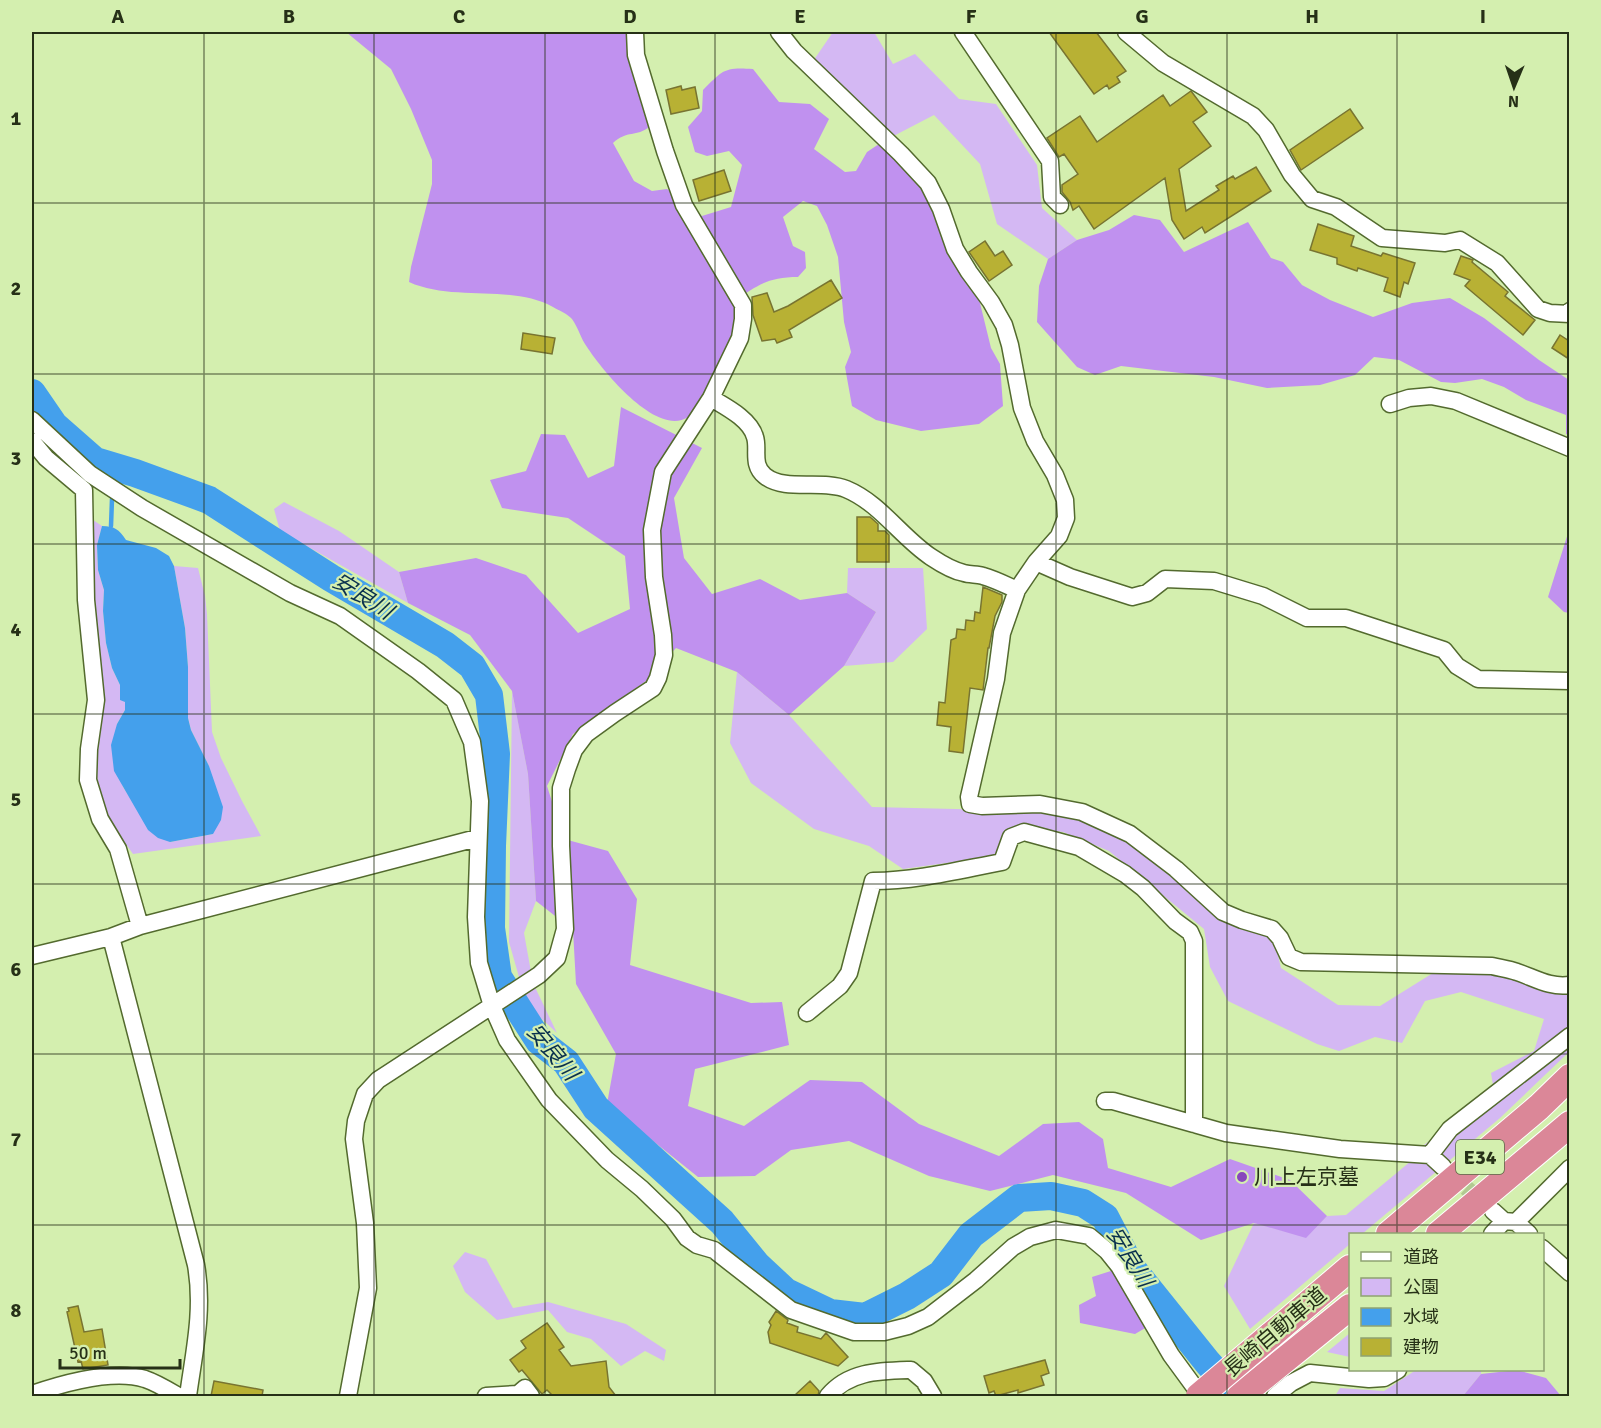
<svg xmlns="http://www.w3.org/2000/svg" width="1601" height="1428" font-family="Signika,'Noto Sans JP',sans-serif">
	<rect width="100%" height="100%" fill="#d4efaf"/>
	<path fill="#d4b8f3" d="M833,32h41l19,32 22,-10 44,45 37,5 41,61 5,43 35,32 -29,19 -51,-35 -17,-60 -46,-49 -52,27 -75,-72z
		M284,502l55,29 60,41 9,31 -128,-72 -6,-22z
		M90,518l12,8 -5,19 1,25 6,20 -1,21 3,32 6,25 8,17v14l5,3v8l-8,14 6,63 8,12 39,43 43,-8 -4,-68 -18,-36 -3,-12v-51l-3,-39 -11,-62 24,2 7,28 2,18 5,118 9,26 21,43 19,35 -128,18 -30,-42 -7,-42 8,-73 -13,-63z
		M848,568h75l4,61 -34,33 -49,4 32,-54 -29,-19z
		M737,672l52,43 83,92 172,4 38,7 45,21 97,81 50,19 7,29 57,37 42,1 53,-33 69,2 67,15v62l-69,66 -138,116h-12v10l-100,85 -26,-43 30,-63 52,14 21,-21 19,-1 65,-54 9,-13 16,-12 57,-51 -2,-12 43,-22 10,-32 -83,-27 -36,9 -23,42 -27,-6 -36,14 -22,-7 -89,-43 -18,-34 -6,-38 -95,-78 -46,-19 -46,-5 -19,29 -95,13 -34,-23 -55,-17 -63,-46 -21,-40z
		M512,691l16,83 8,127 -12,32 9,50 24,50 -30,-28 -18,-63z
		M465,1252l21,7 27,49 35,-6 78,22 40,26 -2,11 -19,-10 -24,15 -30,-27 -24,-7 -19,-22 -51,10 -32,-28 -12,-26z
		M1350,1333v24l-23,-5z
		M1416,1370h65v4l-18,22h-128l5,-8 44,3z"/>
	<path fill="#c091ef" d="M346,32h280l4,28 19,67c-12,10 -22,3 -36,16l21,38 18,10 15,-2 35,27 29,-9 11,-42 -13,-14 -22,5 -12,-4 -7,-25 14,-16 1,-21c20,-20 21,-23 50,-21l26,33 31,2 19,15 -15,30 31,23 11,-1 11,-19 15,-10 40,41 45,102 11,10 13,53 9,16 3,42 -24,18 -58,7 -45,-11 -24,-14 -7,-39 6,-15 -7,-30 -6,-65 -11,-32 -10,-19 -14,-5 -20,16 10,29 12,6 1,16 -8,9c-29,0 -41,8 -63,24 4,31 -13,59 -26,86 -4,9 -13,25 -21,30 -31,21 -86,-47 -101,-70 -6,-8 -9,-20 -15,-28 -4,-5 -14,-9 -19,-12 -42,-23 -100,-5 -144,-25l2,-15 21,-83v-24l-21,-51 -20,-40z
		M1134,215l26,5 24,32 64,-30 23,36 12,4 19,23 28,15 43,17 39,-14 38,-5 34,20 55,42 30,20v55l-3,-1v-19l-40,-15 -22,-13 -22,-8 -27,4 -14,-1 -42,-22 -25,-3 -19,18 -35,10 -53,3 -53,-11 -93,-11 -26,9 -18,-8 -40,-45 2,-36 9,-27 29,-19 32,-10z
		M621,407l81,41 -28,50 10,60 28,36 48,-15 40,21 47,-7 29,19 -32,54 -55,49 -52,-43 -61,-24 -30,33 -73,53 -26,52 17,53 44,12 29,48 -7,66 121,38 31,-1 7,43 -94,24 -7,37 56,20 66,-46 52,2 57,42 80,32 44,-32 36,-2 24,17 5,29 63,19 59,-28 60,21 37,36 -21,22 -52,-15 -53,17 -75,-47 -73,-18 -63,16 -61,-15 -80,-35 -58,9 -36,26 -57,1 -91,-73 9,-50 -40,-70 -3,-54 -37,-29 -8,-127 -16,-83 -42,-56 -62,-32 -9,-31 77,-14 50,17 52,58 52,-24 -5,-53 -57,-38 -66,-10 -12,-28 36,-9 15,-37 24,1 23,43 26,-12z
		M1569,530v83l-5,-1 -16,-15z
		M1114,1270l33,57 -12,7 -55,-11 -1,-18 17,-9 -4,-19z
		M1517,1370l29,8 15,18h-98l18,-22z"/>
	<path fill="#44a0ec" d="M102,526c12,0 17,3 24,14l30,8 13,8 5,10 11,62 3,39v51l3,12 18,36 14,41 -2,13 -8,14 -43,8 -12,-4 -10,-8 -34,-59 -3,-26 6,-21 8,-14v-8l-5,-2v-15l-8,-17 -6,-25 -3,-32 1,-21 -6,-20 -1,-25z"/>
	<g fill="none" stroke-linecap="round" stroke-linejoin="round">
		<path stroke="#44a0ec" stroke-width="4.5" d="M95,461l24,23
			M111,526l1,-27"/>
		<path stroke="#44a0ec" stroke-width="28" d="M32,393l22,32 41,36 40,12 74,27 122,78 114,67 27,21 17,29 7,59 -4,92 -1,82 7,49 41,64 27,21 30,46 126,114 35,43 29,27 44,21 35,4 42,-21 34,-22 30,-39 48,-37 32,-2 32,7 22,14 26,50 77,96 29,32 4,1"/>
	</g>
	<path fill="#b8b134" stroke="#787431" stroke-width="1.5" d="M1049,32h47l30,39 -9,6 3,5 -11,7 -2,-4 -13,9z
		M681,86l1,4 13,-3 4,21 -28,6 -5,-24z
		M1191,91l16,21 -14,10 18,24 -32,23 7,42 33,-21 -3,-4 17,-10 2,3 21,-12 15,24 -66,42 -3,-6 -18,12 -12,-19 -7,-42 -71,51 -15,-23 -6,4 -3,-8 -8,-10v-7l16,-11 -14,-20 -5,3 -12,-19 33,-22 17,26 66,-47 7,11z
		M1350,109l13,19 -62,42 -11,-20z
		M724,170l7,21 -32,10 -6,-21z
		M1318,224l36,12 -3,10 30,10 2,-3 32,10 -7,21 -4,-2 -4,15 -16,-6 4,-13 -30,-10 -1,3 -20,-7v-6l-27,-8z
		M985,241l10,15 8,-5 9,14 -23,16 -20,-29z
		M1461,256l12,4 -1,2 36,30 -3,4 30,24 -12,15 -58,-49 5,-6 -16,-6z
		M831,280l11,18 -53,32 3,7 -15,6 -2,-4 -13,2 -9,-26 -1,-18 15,-4 7,19 14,-6z
		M523,333l32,5 -3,16 -31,-5z
		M1560,335l9,6v18l-17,-11z
		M857,517h13l8,7v7h7l4,4v27h-32z
		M983,587l19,8v7l-7,14 -6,32h-1l-5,42 -13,-2 -7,65 -14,-2 2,-24 -14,-2 2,-23 6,1 6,-63 5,-2 1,-9 8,1 1,-10 8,1 1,-9 5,1z
		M78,1306l6,26 18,-3 6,36 -25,4 -2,-8 -3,1 -11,-50 2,-1 -1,-3z
		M776,1311l12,9 -1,3 11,4 -1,5 24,7 5,-6 22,24 -10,9 -68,-23 -2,-11 3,-7 -2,-3z
		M547,1323l17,24 -5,3 12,16 35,-5 3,26 7,9h-63l-6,-6 -5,4 -20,-24 -3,2 -9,-12 16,-12 -5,-7z
		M1045,1360l4,13 -8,3 3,9 -26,8v-3l-22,6 -2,-5 -5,2 -5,-17z
		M214,1381l49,9 -1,6h-51z
		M810,1381l9,10 -1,5h-24z"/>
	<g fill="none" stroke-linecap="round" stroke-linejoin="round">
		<path stroke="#b1c991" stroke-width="16" stroke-dasharray="16 8" stroke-linecap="butt" d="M1448,1172l39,34"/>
		<g stroke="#536a2e" stroke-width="19">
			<path id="minor" d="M779,32l15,19 107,103 27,29 13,26 14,40 14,23 22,30 13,23 6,20 12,63 13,33 20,34 10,25 1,18 -7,18 -23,26
				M963,32l87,129 2,36 8,8
				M1126,32l37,31 90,53 13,14 26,45 20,24 24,8 46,31 63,5 15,-3 37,23 41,46 12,4 20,1v-3
				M711,398c15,9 39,21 44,39 4,12 -4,28 10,39 20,16 57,3 81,13 34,14 55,48 85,68 9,6 23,14 33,16 6,2 13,1 19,3 11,3 23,9 34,14
				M1390,404l19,-6 22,-2 25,5 114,47
				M32,420l58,54 52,34 148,85 50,23 78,55 36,29 18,42 8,59 -4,116 3,46 13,43 15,34 42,60 58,60 35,29 31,30 14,19 10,7 17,5 77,60 63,22h30l24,-6 20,-9 48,-37 37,-33 17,-10 26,-7 33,6 18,15 12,15 52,89 30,41
				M32,441l14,17 38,32 2,110 10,100 -7,49 -1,31 12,39 18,30 22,77
				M1570,681l-92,-2 -21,-13 -13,-16 -98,-32h-39l-44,-22 -49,-15 -49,-2 -18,14 -15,4 -62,-20 -34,-15 -19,28 -15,43 -6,46 -27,118 1,7 12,2 58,-2 42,8 48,22 46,35 47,43 19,8 30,9 8,9 9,19 12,5 191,4c8,2 17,3 25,6 18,6 33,16 53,13
				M111,937l85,328c8,45 -2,87 -8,131
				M32,956l79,-19 29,-11 337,-88
				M807,1013l33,-27 9,-13 24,-92c43,0 86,-11 129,-19l9,-25 13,-5 55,15 46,27 18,14 32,33 15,11 4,9v183
				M1105,1101h8l113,32 114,16 90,6
				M1443,1167l-13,-12 20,-26 120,-93
				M1493,1211l11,10 12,1 13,12
				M1516,1222l54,-54
				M1492,1234l12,-13
				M1542,1248l28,25
				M32,1394c32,-11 80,-25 113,-15 12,4 23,11 33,17
				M348,1396l20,-108 -3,-65 -11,-84 2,-18 9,-27 13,-14 161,-105 18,-17 8,-29 -4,-83v-58l6,-19 7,-19 12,-16 29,-21 38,-25 5,-10 6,-23 -1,-20 -9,-58 -2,-47 11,-58 48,-74 29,-60 3,-19v-14l-59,-100 -19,-54 -29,-96 -1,-23
				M486,1396l32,-2 7,-6 6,8
				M828,1396c21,-25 51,-25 83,-26l13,11 9,15
				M1275,1396l16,-13 19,-10 59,6 15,-1 14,-8"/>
		</g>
		<g stroke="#fff" stroke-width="28">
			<path id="highway" d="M1389,1234l150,-127 31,-30
				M1439,1234l131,-110
				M1270,1336l80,-68
				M1240,1396l110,-89"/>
		</g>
		<use href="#minor" stroke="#fff" stroke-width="16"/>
		<use href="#highway" stroke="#db8798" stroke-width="26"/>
		<g stroke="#fff" stroke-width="28" stroke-linecap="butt">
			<path id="highway-bridge" d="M1199,1396l71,-60"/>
		</g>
		<use href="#highway-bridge" stroke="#db8798" stroke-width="26"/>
	</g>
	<path fill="none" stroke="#263017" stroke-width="1.5" stroke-opacity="0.55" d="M204,32v1364M374,32v1364M545,32v1364M715,32v1364M886,32v1364M1056,32v1364M1227,32v1364M1397,32v1202M32,203h1538M32,374h1538M32,544h1538M32,714h1538M32,884h1538M32,1054h1538M32,1225h1538M1397,1370v26"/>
	<circle fill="#8847bc" stroke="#d4efaf" stroke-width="2" cx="1242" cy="1177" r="6"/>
	<g text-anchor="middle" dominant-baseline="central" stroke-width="4.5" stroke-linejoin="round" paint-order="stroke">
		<rect fill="#d4efaf" stroke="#5a6945" stroke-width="1.5" x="1456" y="1140" width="48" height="34" rx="4.5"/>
		<g font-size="20" font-weight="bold" fill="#263017">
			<text x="1480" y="1157">E34</text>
		</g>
		<g font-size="21" fill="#263017" stroke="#d4efaf" text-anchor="start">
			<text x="1254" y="1177">川上左京墓</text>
		</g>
		<g font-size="21" fill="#263017" stroke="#d4efaf">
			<text transform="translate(1275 1332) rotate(-40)">長崎自動車道</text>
		</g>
		<g font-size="22" font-style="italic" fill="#09304e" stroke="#d4efaf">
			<text transform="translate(363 596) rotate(32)">安良川</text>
			<text transform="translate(553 1052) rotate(50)">安良川</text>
			<text transform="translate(1130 1257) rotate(58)">安良川</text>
		</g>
	</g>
	<rect width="1601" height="1428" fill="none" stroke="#d4efaf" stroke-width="66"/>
	<rect x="1349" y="1233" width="195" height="138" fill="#d4efaf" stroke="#8ea372" stroke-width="1.5"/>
	<rect x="1361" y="1252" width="30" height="9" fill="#ffffff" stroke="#8ea372" stroke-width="1.5"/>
	<text x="1403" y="1263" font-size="18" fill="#263017">道路</text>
	<rect x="1361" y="1278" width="30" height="18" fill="#d4b8f3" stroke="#8ea372" stroke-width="1.5"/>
	<text x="1403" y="1293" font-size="18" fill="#263017">公園</text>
	<rect x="1361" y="1308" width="30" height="18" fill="#44a0ec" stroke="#8ea372" stroke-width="1.5"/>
	<text x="1403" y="1323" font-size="18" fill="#263017">水域</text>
	<rect x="1361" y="1338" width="30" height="18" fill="#b8b134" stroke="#8ea372" stroke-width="1.5"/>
	<text x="1403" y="1353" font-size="18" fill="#263017">建物</text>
	<g transform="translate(1514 87) rotate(182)" stroke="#d4efaf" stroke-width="4.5" paint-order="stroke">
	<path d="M0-4.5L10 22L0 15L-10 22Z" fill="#263017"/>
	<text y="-9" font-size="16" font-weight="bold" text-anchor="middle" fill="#263017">N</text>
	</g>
	<path d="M60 1359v9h120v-9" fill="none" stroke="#263017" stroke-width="3"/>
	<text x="69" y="1359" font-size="18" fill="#263017" stroke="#d4efaf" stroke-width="4.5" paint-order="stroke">50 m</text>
	<rect x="33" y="33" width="1535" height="1362" fill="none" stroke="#263017" stroke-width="2"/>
	<g font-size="20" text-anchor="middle" font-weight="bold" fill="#263017">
		<text x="118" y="23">A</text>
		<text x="289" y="23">B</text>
		<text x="459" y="23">C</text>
		<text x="630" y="23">D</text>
		<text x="800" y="23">E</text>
		<text x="971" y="23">F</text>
		<text x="1142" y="23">G</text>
		<text x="1312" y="23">H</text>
		<text x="1483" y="23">I</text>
		<text x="16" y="125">1</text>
		<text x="16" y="295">2</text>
		<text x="16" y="465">3</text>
		<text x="16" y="636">4</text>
		<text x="16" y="806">5</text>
		<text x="16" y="976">6</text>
		<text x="16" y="1146">7</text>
		<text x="16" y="1317">8</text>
	</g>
</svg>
